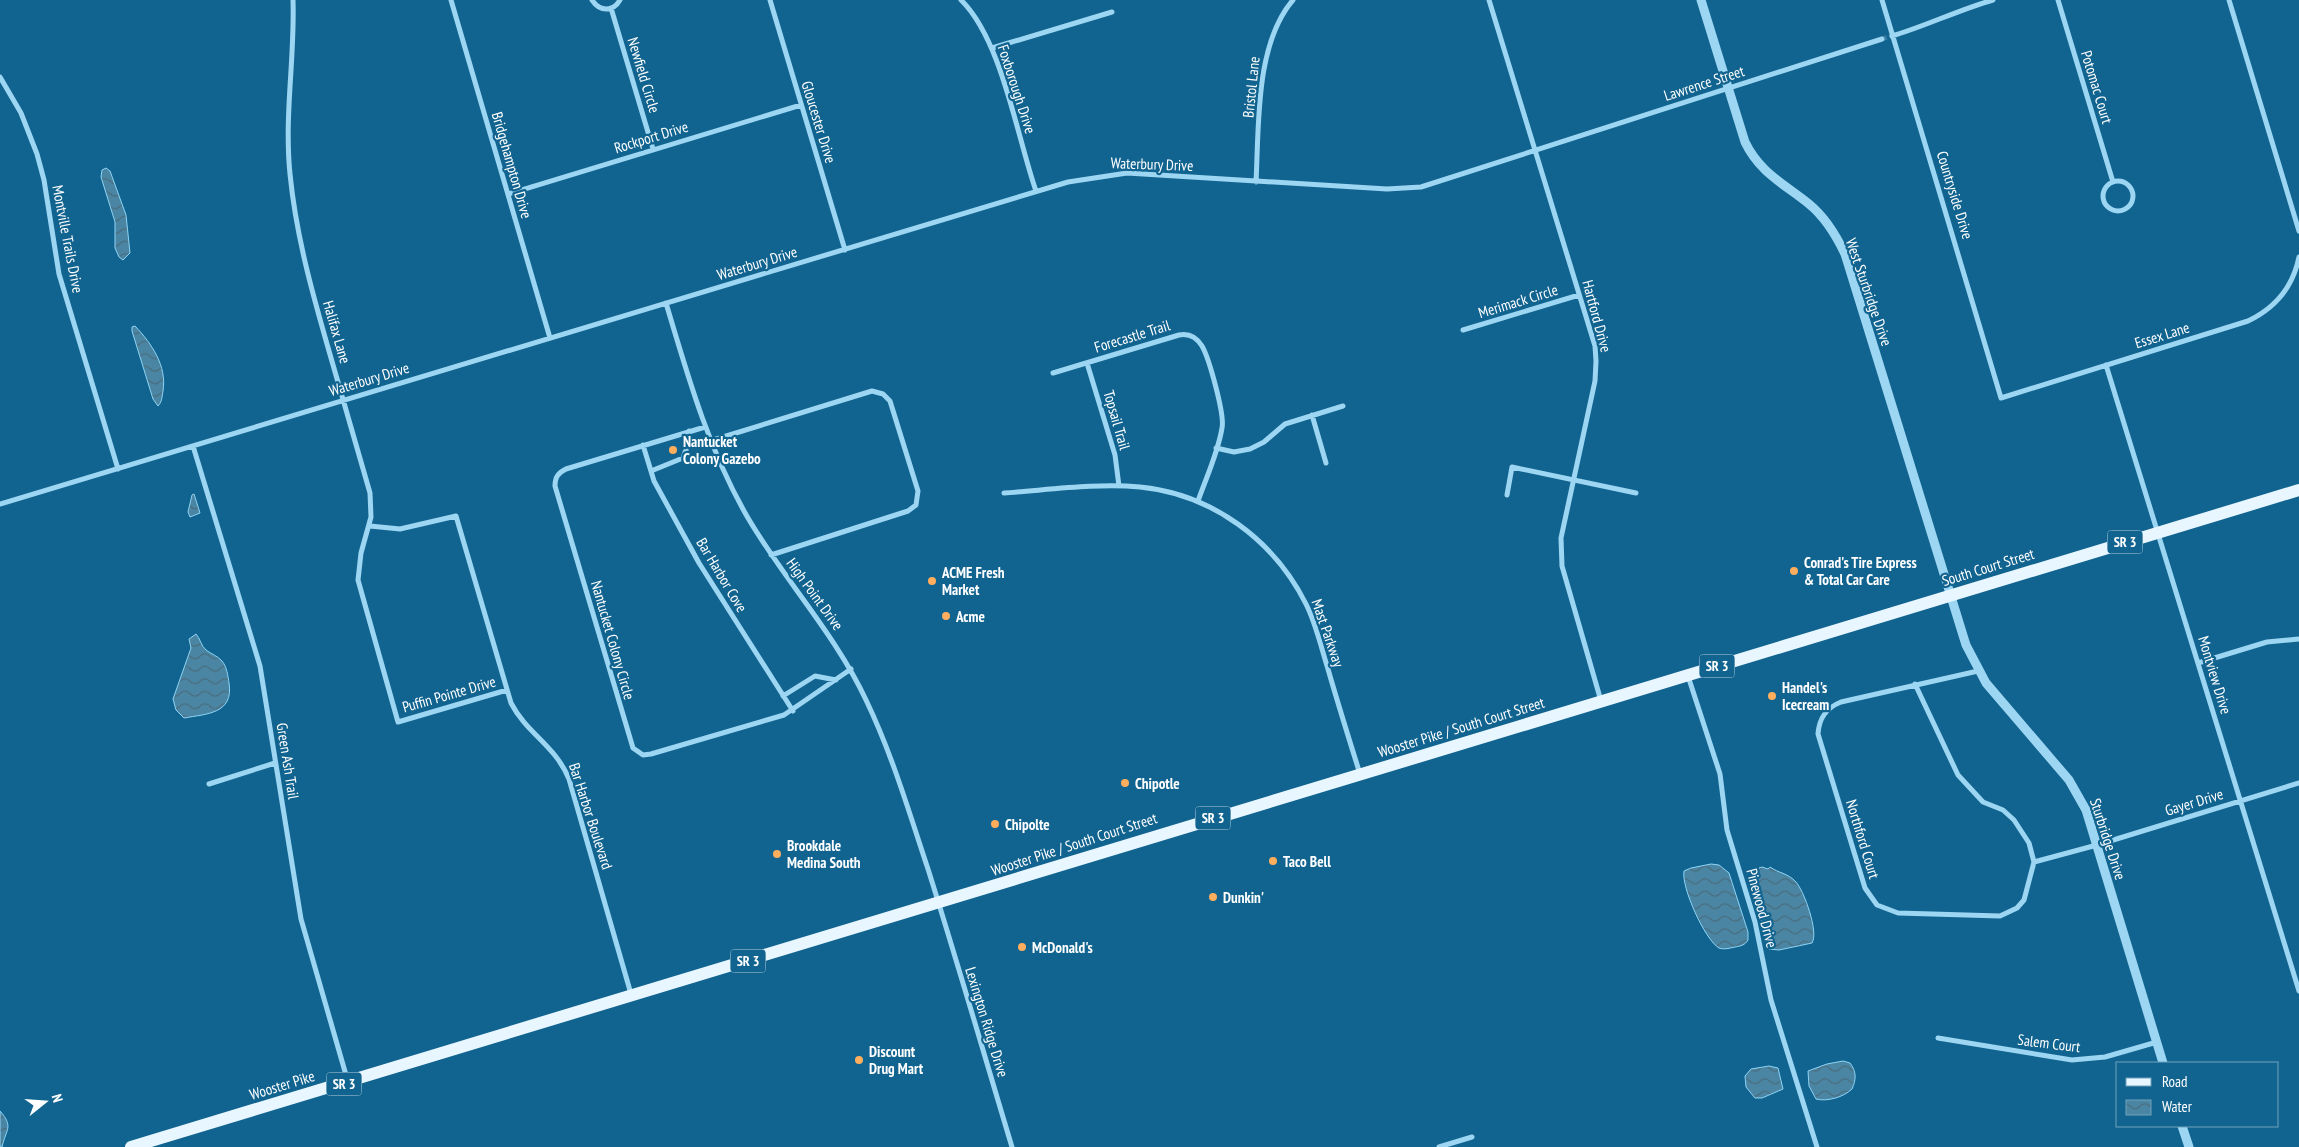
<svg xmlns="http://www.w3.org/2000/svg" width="2299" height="1147" font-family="'PT Sans Narrow',sans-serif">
	<defs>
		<pattern id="water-waves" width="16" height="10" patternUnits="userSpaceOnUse" patternTransform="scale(1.25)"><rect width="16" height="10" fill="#4a86a4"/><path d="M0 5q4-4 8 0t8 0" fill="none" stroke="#4b6c7c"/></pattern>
	</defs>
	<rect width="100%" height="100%" fill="#126490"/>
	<path fill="url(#water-waves)" stroke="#8fd4f5" d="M106,168l4,3 16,44 4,38 -7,7 -4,-3 -4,-9v-26l-14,-45 1,-7z
		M135,326c17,18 32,40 28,65 -1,6 -1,11 -5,15l-5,-7 -21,-68v-4z
		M194,494l6,19 -10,4 -2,-5 4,-17z
		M196,634c4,4 5,12 10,16 5,4 12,6 16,11 5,6 6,15 7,22 5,31 -23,31 -45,35l-8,-8 -3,-11 18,-51 -2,-9z
		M1711,864l8,1 10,8 19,59v8c-3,5 -7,6 -13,7 -5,1 -11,3 -16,1 -14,-8 -38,-61 -35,-77l7,-3z
		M1762,867l6,2 2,-2c8,6 18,6 26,15 8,9 23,50 16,61l-33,7 -10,-1 -18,-67 2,-9h4l2,-5z
		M1843,1061l7,2c7,9 6,17 2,26 -8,8 -25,13 -36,10l-7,-13 -1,-15 19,-7z
		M1769,1066l9,2 5,21 -21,9h-7l-9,-11 -1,-11 6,-7z
		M0,1111c14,16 6,18 2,36h-2z"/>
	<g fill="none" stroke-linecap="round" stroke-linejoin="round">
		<path stroke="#367ba1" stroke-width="5" stroke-dasharray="5 2.5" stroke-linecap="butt" d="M1882,39l9,-3"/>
		<path stroke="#9dd6f2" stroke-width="5" d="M293,0c2,58 -9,115 -3,174 6,61 22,118 39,177 14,47 27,95 41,142l1,24 -10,36 -3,27 40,142 109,-32
			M451,0l99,338
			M592,0c8,12 21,12 28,0
			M770,0l75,250
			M961,0c41,40 56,137 75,191
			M1489,0l106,346 1,15 -1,20 -34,157 1,28 39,135
			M1882,0l119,398 247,-77c27,-13 45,-34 51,-64
			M2058,0l55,182
			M2229,0l70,231
			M611,8l42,141
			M1892,36c34,-10 66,-26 101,-36
			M992,48l120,-36
			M0,77l21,36 16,41 7,26 15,94 59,195
			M2103 196a15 15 0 1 1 30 0a15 15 0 1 1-30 0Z
			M1256,182c3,-56 -1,-138 37,-182
			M508,194l293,-89
			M666,303c22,74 43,148 82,215 37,63 87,116 118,182 26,54 43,112 62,169 29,92 56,185 84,278
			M1463,330l116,-35
			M1087,363l28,92 4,31
			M2106,365l193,626
			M1053,373l126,-38c10,-2 18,3 23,11 7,12 23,69 20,82 -4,25 -16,50 -24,73
			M1312,415l14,48
			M705,427l-139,42c-8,4 -11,8 -11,17l78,262 10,7 8,-1 133,-39 67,-46
			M710,441l162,-50 11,3 7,7 28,90 -2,14 -8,6 -137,44
			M643,445l11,36 45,82 94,148
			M193,446l67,220 41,253 47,163
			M1216,448l18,4 16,-3 14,-7 21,-18 58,-18
			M651,471l32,-13 3,-8 3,-19
			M1004,493c44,-3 92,-10 136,-6 72,7 134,53 166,117 10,20 15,43 22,65 10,35 21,70 32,105
			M1507,495l5,-28 124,26
			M0,504l1068,-322 59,-9 260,16 34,-2 461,-148
			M370,526l30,3 56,-13 55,187c16,31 44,42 58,76l62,215
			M2198,663l69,-21 32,-3
			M1978,671l-137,31c-15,6 -22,16 -23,32l47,154 12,17 21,8 102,3 17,-8 7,-8 10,-38 63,-17 202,-62
			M1688,676l32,98 7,56 28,92 16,78 46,147
			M1915,684l43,91 25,27 20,8 11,10 15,23 5,19
			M783,696l32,-20 21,4
			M209,784l66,-21
			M1938,1038l134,22 33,-3 52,-15
			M1439,1147l33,-10"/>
		<path stroke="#9dd6f2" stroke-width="9" d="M1701,0l44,142c15,31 38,41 64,62 16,13 27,31 36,50l121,391 20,38 83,97 17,30 77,253
			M2182,1126l7,21"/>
		<path stroke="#e8f6ff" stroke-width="12" d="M131,1147l2168,-657"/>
	</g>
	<g fill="#ffae5e" stroke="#126490" stroke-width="2">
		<circle cx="673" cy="450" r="5"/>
		<circle cx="1794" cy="571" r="5"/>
		<circle cx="932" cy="581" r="5"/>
		<circle cx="946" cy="616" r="5"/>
		<circle cx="1772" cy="696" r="5"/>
		<circle cx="1125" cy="783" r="5"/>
		<circle cx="995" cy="824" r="5"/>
		<circle cx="777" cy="854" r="5"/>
		<circle cx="1273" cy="861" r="5"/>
		<circle cx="1213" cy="897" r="5"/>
		<circle cx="1022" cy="947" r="5"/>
		<circle cx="859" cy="1060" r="5"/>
	</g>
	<g text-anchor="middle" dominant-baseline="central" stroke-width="4.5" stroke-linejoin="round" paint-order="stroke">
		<g fill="#126490" stroke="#b8d0de" stroke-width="1">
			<rect x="2107.5" y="530.5" width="35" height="23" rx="4"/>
			<rect x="1699.5" y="654.5" width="35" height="23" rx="4"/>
			<rect x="1195.5" y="806.5" width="35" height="23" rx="4"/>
			<rect x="730.5" y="949.5" width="35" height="23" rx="4"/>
			<rect x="326.5" y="1072.5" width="35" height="23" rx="4"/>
		</g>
		<g font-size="14" font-weight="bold" fill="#fff">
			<text x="2125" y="542">SR 3</text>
			<text x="1717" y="666">SR 3</text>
			<text x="1213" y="818">SR 3</text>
			<text x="748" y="961">SR 3</text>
			<text x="344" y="1084">SR 3</text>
		</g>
		<g font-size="15" fill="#fff" stroke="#126490">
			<text transform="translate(644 75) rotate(73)">Newfield Circle</text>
			<text transform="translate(1704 83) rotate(-18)">Lawrence Street</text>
			<text transform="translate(1251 87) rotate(-84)">Bristol Lane</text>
			<text transform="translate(2097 87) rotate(73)">Potomac Court</text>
			<text transform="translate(1017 89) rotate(72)">Foxborough Drive</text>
			<text transform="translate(819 122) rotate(73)">Gloucester Drive</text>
			<text transform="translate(651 137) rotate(-17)">Rockport Drive</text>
			<text transform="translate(1152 164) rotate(2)">Waterbury Drive</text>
			<text transform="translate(512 165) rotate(74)">Bridgehampton Drive</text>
			<text transform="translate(1955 195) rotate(73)">Countryside Drive</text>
			<text transform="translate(68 239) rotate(79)">Montville Trails Drive</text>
			<text transform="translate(757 263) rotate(-17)">Waterbury Drive</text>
			<text transform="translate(1869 292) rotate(71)">West Sturbridge Drive</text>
			<text transform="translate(1518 301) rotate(-17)">Merimack Circle</text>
			<text transform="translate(1597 316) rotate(75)">Hartford Drive</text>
			<text transform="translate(337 332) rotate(74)">Halifax Lane</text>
			<text transform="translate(2162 335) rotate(-17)">Essex Lane</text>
			<text transform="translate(1132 336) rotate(-17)">Forecastle Trail</text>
			<text transform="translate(369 379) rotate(-17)">Waterbury Drive</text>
			<text transform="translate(1117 420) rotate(74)">Topsail Trail</text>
			<text transform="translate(1988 567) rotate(-17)">South Court Street</text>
			<text transform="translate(722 575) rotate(59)">Bar Harbor Cove</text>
			<text transform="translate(815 594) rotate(54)">High Point Drive</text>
			<text transform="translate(1328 633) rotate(71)">Mast Parkway</text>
			<text transform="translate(613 640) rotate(74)">Nantucket Colony Circle</text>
			<text transform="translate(2215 675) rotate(73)">Montview Drive</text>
			<text transform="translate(449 694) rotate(-16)">Puffin Pointe Drive</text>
			<text transform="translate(1461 727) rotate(-17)">Wooster Pike / South Court Street</text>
			<text transform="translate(288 761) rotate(81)">Green Ash Trail</text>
			<text transform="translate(2194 802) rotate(-17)">Gayer Drive</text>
			<text transform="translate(591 816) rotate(72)">Bar Harbor Boulevard</text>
			<text transform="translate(1863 839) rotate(73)">Northford Court</text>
			<text transform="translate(2108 839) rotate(72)">Sturbridge Drive</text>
			<text transform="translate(1074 844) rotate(-18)">Wooster Pike / South Court Street</text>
			<text transform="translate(1762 908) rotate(75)">Pinewood Drive</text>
			<text transform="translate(987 1022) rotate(73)">Lexington Ridge Drive</text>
			<text transform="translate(2049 1043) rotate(7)">Salem Court</text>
			<text transform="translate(282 1085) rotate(-17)">Wooster Pike</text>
		</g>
		<g font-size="15" font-weight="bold" fill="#fff" stroke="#126490" text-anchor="start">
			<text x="683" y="441">Nantucket<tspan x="683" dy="17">Colony Gazebo</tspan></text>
			<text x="1804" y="562">Conrad's Tire Express<tspan x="1804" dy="17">&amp; Total Car Care</tspan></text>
			<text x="942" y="572">ACME Fresh<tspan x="942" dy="17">Market</tspan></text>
			<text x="956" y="616">Acme</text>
			<text x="1782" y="687">Handel's<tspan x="1782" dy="17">Icecream</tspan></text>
			<text x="1135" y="783">Chipotle</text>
			<text x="1005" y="824">Chipolte</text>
			<text x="787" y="845">Brookdale<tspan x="787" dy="17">Medina South</tspan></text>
			<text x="1283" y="861">Taco Bell</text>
			<text x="1223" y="897">Dunkin'</text>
			<text x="1032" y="947">McDonald's</text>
			<text x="869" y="1051">Discount<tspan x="869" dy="17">Drug Mart</tspan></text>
		</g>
	</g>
	<rect x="2116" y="1062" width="162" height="65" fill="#126490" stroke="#71a2bc"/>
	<rect x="2126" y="1078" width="25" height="8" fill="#e8f6ff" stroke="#71a2bc"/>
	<text x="2162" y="1087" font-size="15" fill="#ffffff">Road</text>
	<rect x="2126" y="1100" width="25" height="15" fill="url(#water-waves)" stroke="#71a2bc"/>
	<text x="2162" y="1112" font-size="15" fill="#ffffff">Water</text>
	<g transform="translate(45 1102) rotate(73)" stroke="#126490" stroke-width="4" paint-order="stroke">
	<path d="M0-4L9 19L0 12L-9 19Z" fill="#ffffff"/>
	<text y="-8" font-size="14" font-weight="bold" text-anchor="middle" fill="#ffffff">N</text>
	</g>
</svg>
